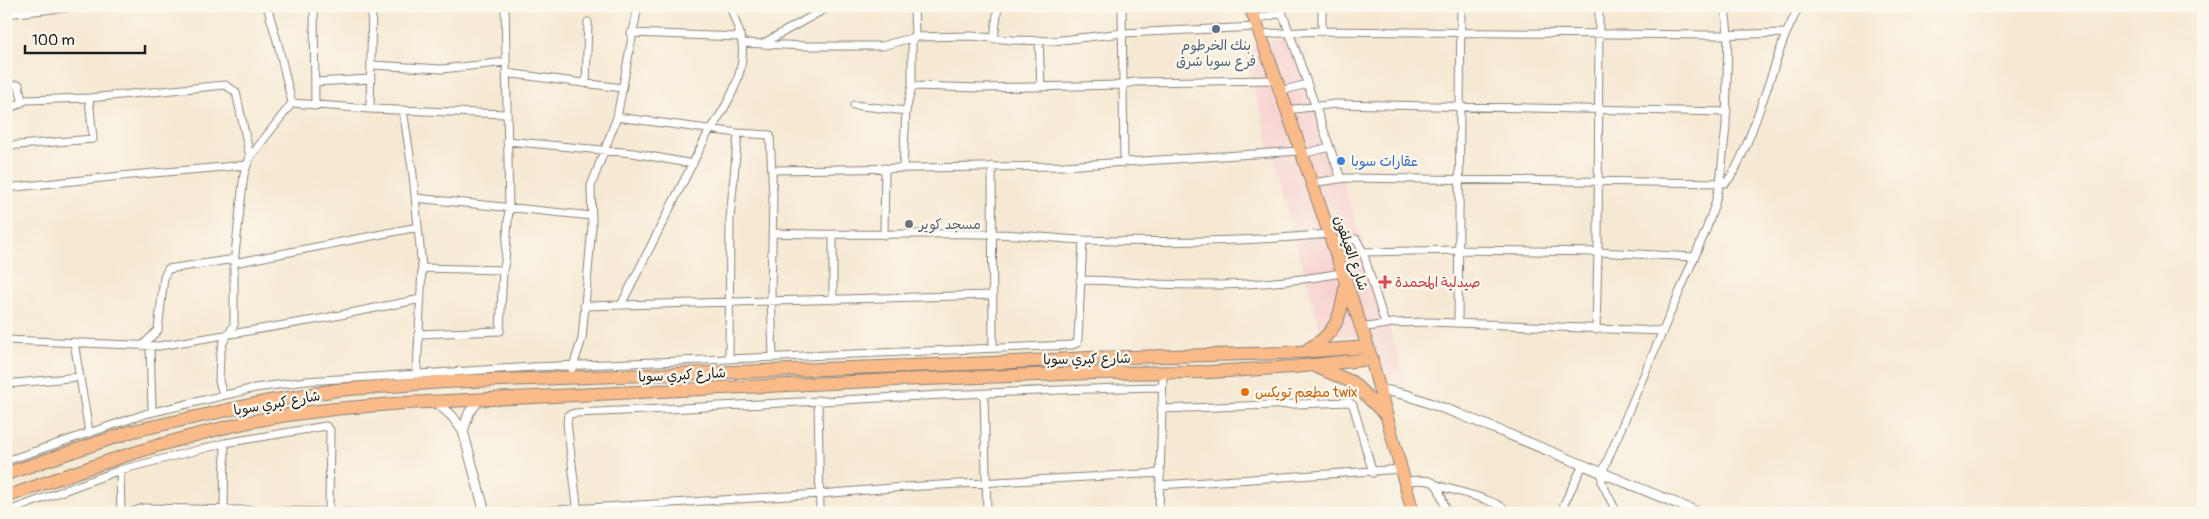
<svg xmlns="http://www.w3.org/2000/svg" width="2209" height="519" font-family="Pangolin,'Playpen Sans Arabic',sans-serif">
	<rect width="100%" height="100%" fill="#fbf7ec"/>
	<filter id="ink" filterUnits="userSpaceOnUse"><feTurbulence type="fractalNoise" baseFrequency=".02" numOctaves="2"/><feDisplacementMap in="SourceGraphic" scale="10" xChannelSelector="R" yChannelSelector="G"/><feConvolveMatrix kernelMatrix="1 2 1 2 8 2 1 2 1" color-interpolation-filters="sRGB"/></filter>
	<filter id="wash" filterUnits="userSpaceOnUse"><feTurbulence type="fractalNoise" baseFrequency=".0096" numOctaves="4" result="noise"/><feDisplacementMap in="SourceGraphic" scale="20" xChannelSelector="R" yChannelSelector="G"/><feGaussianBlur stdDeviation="1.12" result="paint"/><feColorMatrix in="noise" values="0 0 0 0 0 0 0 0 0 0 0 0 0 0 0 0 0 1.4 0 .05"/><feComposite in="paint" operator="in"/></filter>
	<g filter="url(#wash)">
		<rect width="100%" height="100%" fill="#f6e9d3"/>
		<path fill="#f7d0cf" d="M1297,37l94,296 18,57 -21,-10 -19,-44 -17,1 -31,-4 -79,-288z"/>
	</g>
	<g filter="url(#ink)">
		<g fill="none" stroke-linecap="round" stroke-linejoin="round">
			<g stroke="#898278" stroke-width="9">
				<path id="minor" d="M267,6l11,38 14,59
					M314,6l1,100
					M914,6l1,31
					M1122,6l2,157
					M1280,6l61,173
					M6,14l76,-8
					M1254,19l28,-6
					M1322,31v-25
					M631,33l109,4
					M1260,34l62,-3 389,4 75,-2
					M994,39l4,-33
					M1039,40l2,47
					M742,43l64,3h76l33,-9 57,-1 41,4 40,1 70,-8 134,-6
					M762,44l68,-38
					M372,65l70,4 64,-7
					M506,73l116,15
					M315,82l56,-3
					M586,83l2,-61
					M6,85h13l3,16
					M912,86l70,2 138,-3 14,-3 143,-2
					M1281,91l26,-7
					M292,103l78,6 136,5
					M854,105l52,6
					M6,107l9,-1 11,-6 63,-2 136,-13 11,7 14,65
					M370,109l2,-103
					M403,110l10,65 9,93 -5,105
					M1287,110l48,-6 392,8
					M617,117l121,16 32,2 3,61 -2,98 2,64
					M507,141l126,12 60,11
					M6,146l87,-7 -4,-41
					M1302,154l28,-7
					M992,166l1,182
					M903,168l3,-57 6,-25v-49
					M772,170l291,-4 237,-15
					M1312,183l34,-5 379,5c18,-12 50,-123 61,-149 4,-9 9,-19 13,-28
					M6,188l125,-13 116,-10
					M415,198l177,18
					M773,233c73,3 146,0 219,1 31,0 61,5 91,6 82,3 164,2 246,-6
					M833,235v65
					M884,235l1,-67
					M1331,242l25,-3 7,13 97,-2 138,2 96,5
					M1363,252l22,72
					M234,263l184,-36
					M422,268l81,2
					M1080,280c26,0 51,2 77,4 61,3 124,0 184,-11
					M621,305l86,-170c18,-26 39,-59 35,-92 -2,-12 -8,-25 -12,-37
					M584,306l409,-11
					M1458,323l3,-317
					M1361,328l32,-5 37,-1 232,9
					M1596,330l2,-78 1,-246
					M418,334l82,-3 3,-61 2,-8 4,-54 -4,-202
					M6,340l153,6 161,-27 101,-20
					M74,342l15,90
					M142,346l16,-16 6,-53 4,-8 67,-10
					M150,346l2,62
					M729,359l1,-140 8,-86
					M572,369l10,-30 10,-113 -1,-40 26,-69 21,-111
					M6,384l73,-7
					M984,394l3,119
					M223,395l-4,-14 1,-26 3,-12 11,-18v-62l10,-89 6,-17 42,-54
					M818,400l2,113
					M1161,409l188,-7 4,3 20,68
					M6,461l139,-47 110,-26 51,-7 227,-14 539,-22 5,-2 1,-5 5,-98
					M120,470l1,43
					M1406,481c35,-3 30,1 41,32
					M1160,485l243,-16
					M1437,485c16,6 64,15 71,28
					M224,509l1,-66
					M6,512l114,-42 105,-27 101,-17 4,4 -1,81
					M130,513l13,-5 234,5
					M507,513l313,-19 84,-7 257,-14
					M578,513l-11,-90 1,-8 7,-2c196,-8 391,-22 587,-26
					M1159,513l4,-140
					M1563,513l1,-9 19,-39
					M1617,513l-15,-30v-10l104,-243 9,-26 5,-21 6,-57 2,-92 -3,-28"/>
			</g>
			<g stroke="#898278" stroke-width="11">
				<path id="tertiary" d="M1379,389l28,6 52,19 241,99
					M436,402l16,14 11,15 22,82
					M463,431l6,-18 10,-13"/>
			</g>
			<g stroke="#898278" stroke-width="14">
				<path id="trunk" d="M1250,6l37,104 81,237 45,166
					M1308,349c27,-14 33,-32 37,-61
					M1317,367l35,15 32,31
					M6,474l127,-43 131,-29 73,-12 107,-8 550,-19 95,-5 194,-5 85,-6
					M6,497c80,-29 159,-57 243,-75 52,-11 105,-15 157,-19l488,-23 197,-7 118,-1 84,-5 79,-8"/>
			</g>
			<use href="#minor" stroke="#fff" stroke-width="7"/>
			<use href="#tertiary" stroke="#fff" stroke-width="9"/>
			<use href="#trunk" stroke="#fabb8b" stroke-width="12"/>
		</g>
	</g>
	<circle fill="#5c6f8a" stroke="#fbf7ec" stroke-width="2" cx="1216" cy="29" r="5"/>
	<circle fill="#3f7fe0" stroke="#fbf7ec" stroke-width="2" cx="1341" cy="161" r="5"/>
	<circle fill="#6b7280" stroke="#fbf7ec" stroke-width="2" cx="909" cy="224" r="5"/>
	<path fill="#e0444e" stroke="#fbf7ec" stroke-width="2" d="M1382.5 274.5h5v5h5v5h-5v5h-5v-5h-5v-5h5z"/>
	<circle fill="#e8710a" stroke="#fbf7ec" stroke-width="2" cx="1245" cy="392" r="5"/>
	<g text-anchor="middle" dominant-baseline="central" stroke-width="5" stroke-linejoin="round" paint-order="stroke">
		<g font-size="14" fill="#4e5e75" stroke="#fbf7ec">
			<text x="1216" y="45">بنك الخرطوم<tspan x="1216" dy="16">فرع سوبا شرق</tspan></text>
		</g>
		<g font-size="14" fill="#366cbe" stroke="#fbf7ec" text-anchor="start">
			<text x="1351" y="161">عقارات سوبا</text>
		</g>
		<g font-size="14" fill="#5b616d" stroke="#fbf7ec" text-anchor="start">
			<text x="919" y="224">مسجد كوير</text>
		</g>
		<g font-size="14" fill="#1c1c1c" stroke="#fbf7ec">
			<text transform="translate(1351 253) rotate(71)">شارع العيلفون</text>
			<text transform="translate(1087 359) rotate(-1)">شارع كبري سوبا</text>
			<text transform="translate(682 375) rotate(-3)">شارع كبري سوبا</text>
			<text transform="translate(277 403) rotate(-10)">شارع كبري سوبا</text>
		</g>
		<g font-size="14" fill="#be3a42" stroke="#fbf7ec" text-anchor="start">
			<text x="1395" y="282">صيدلية المحمدة</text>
		</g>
		<g font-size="14" fill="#c56008" stroke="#fbf7ec" text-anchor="start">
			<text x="1255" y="392">مطعم تويكس twix</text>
		</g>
	</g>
	<rect width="2209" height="519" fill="none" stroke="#fbf7ec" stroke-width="25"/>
	<path d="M25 45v8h120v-8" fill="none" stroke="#1c1c1c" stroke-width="2.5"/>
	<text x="32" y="45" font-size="15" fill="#1c1c1c" stroke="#fbf7ec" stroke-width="4" paint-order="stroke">100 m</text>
</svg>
